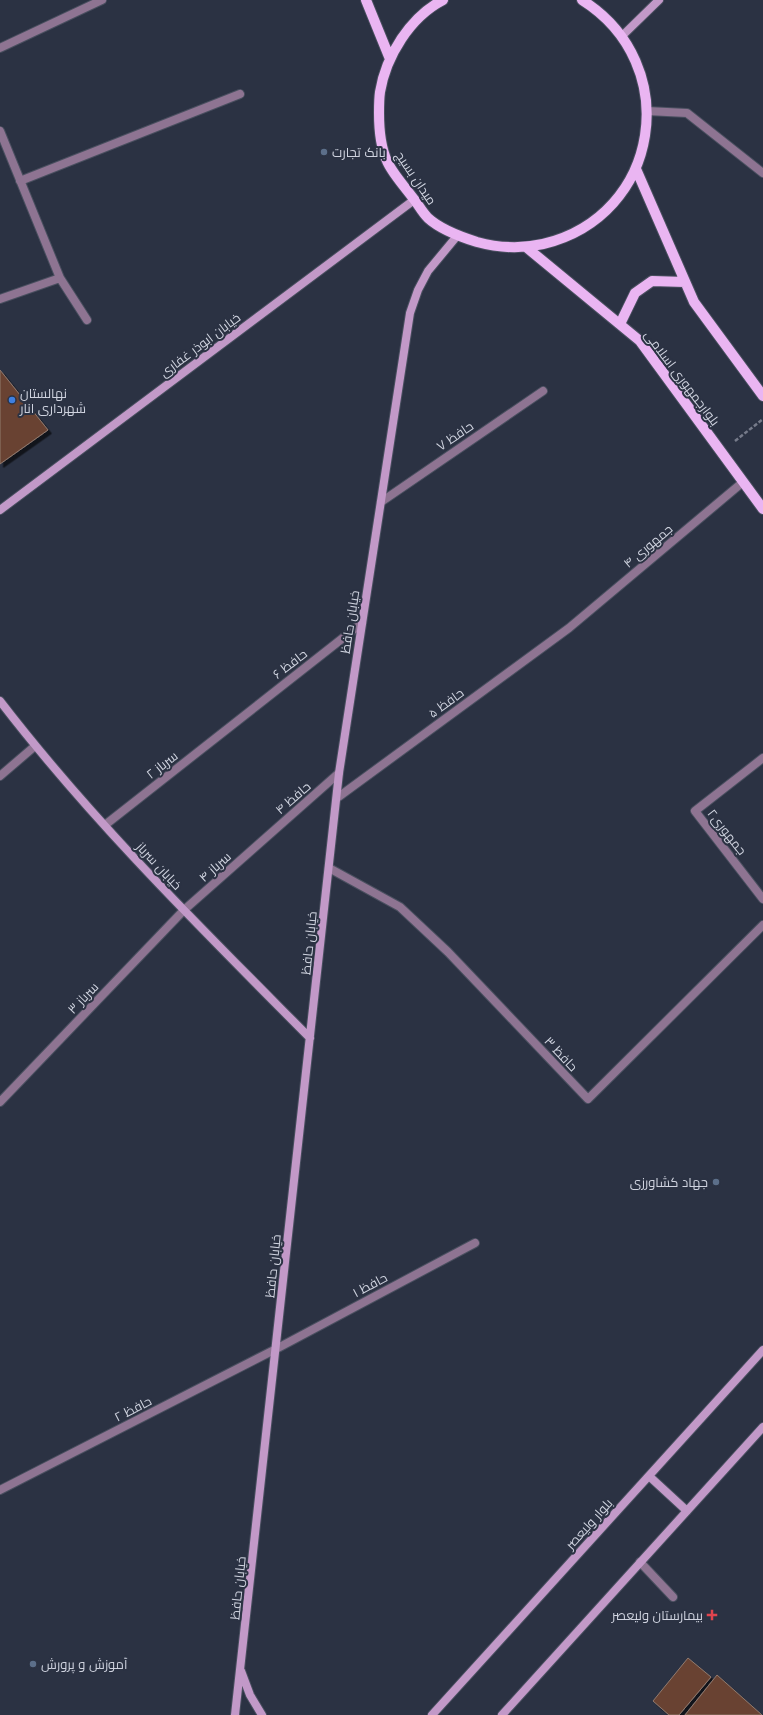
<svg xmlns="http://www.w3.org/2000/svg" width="763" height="1715" font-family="Helvetica,Cairo,sans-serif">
	<defs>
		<filter id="shadow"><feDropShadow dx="3.5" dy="3.5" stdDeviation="0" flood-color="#0009"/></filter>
	</defs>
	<rect width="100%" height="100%" fill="#2b3243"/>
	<path fill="#694331" stroke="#917a6f" filter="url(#shadow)" d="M0,370l48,60 -48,34z
		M688,1658l23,19 -32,38h-10l-16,-14z
		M717,1675l45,40h-77z"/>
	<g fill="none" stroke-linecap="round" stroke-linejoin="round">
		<g stroke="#494f5f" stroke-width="10">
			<path id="street" d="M0,48l102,-48
				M647,111l40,2 76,60
				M0,131l60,147
				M20,181l220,-87
				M0,299l60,-21 27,42
				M381,502l162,-111
				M763,758l-68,53 68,88
				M0,776l35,-30
				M337,798l232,-170 174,-146
				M105,825l257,-202
				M329,868l71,39 48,45 140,147 175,-174
				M0,1102l184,-192 155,-137
				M0,1490l276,-141 199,-106
				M640,1562l33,35"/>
		</g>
		<g stroke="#494f5f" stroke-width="10">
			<path id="secondary" d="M622,36l37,-36
				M0,510l414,-310
				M0,701c93,121 203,229 310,337
				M649,1476l38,35
				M241,1671l9,24 12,20
				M235,1715l104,-942 71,-460 8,-23 10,-19 29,-35
				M432,1715l331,-365
				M502,1715l261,-288"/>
		</g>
		<g stroke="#494f5f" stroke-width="12">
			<path id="primary" d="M366,0l24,59
				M443,0c-33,17 -57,56 -63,92 -1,7 -1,14 -1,21 0,14 2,35 8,48 5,12 18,26 26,37 5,6 9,14 15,20 13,12 33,19 49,24 22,6 44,7 66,2 118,-28 141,-180 39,-244
				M636,169l58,133 69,94
				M526,247l114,94 123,168
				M620,324l15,-31 17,-12 33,1"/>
		</g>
		<path stroke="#767b8a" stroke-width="2.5" stroke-dasharray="4 2" stroke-linecap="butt" d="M735,441l28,-22"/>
		<use href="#street" stroke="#8e7492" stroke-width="8"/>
		<use href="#secondary" stroke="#c299c8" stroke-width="8"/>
		<use href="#primary" stroke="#eab5f2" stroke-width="10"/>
	</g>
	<g fill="#5c6f8a" stroke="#2b3243" stroke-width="1.5">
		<circle cx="324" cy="152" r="4"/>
		<circle cx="716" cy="1182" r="4"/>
		<circle cx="33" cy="1664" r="4"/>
	</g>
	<circle fill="#3f7fe0" stroke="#2b3243" stroke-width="1.5" cx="12" cy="400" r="4"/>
	<path fill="#e0444e" stroke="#2b3243" stroke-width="1.5" d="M710 1609h4v4h4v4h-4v4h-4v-4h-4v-4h4z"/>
	<g text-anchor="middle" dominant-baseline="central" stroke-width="4" stroke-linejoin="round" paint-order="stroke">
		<g font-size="13" fill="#cfd3df" stroke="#2b3243" text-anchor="start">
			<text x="332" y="152">بانک تجارت</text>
			<text x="20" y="393">نهالستان<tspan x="20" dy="15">شهرداری انار</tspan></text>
			<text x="708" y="1182" text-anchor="end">جهاد کشاورزی</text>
			<text x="703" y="1615" text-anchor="end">بیمارستان ولیعصر</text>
			<text x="41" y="1664">آموزش و پرورش</text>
		</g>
		<g font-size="13" fill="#cfd3df" stroke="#2b3243">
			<text transform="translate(416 178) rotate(56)">میدان بسیج</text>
			<text transform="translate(200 345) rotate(-37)">خیابان ابوذر غفاری</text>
			<text transform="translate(682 378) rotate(53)">بلوارجمهوری اسلامی</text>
			<text transform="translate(455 436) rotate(-34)">حافظ ۷</text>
			<text transform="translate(648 546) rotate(-40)">جمهوری ۴</text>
			<text transform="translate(350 622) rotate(-81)">خیابان حافظ</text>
			<text transform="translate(290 664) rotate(-38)">حافظ ۶</text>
			<text transform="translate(446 703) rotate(-36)">حافظ ۵</text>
			<text transform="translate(162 765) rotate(-38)">سرباز ۲</text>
			<text transform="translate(293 798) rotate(-41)">حافظ ۴</text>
			<text transform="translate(727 832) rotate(52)">جمهوری۲</text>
			<text transform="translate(159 866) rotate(47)">خیابان سرباز</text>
			<text transform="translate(215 867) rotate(-42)">سرباز ۴</text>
			<text transform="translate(309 943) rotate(-84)">خیابان حافظ</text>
			<text transform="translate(83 998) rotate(-46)">سرباز ۳</text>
			<text transform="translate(561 1054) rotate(47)">حافظ ۳</text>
			<text transform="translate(273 1266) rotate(-84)">خیابان حافظ</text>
			<text transform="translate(370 1285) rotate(-28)">حافظ ۱</text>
			<text transform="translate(133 1409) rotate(-27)">حافظ ۲</text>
			<text transform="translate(589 1524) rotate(-48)">بلوار ولیعصر</text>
			<text transform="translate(238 1588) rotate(-84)">خیابان حافظ</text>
		</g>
	</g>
</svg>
